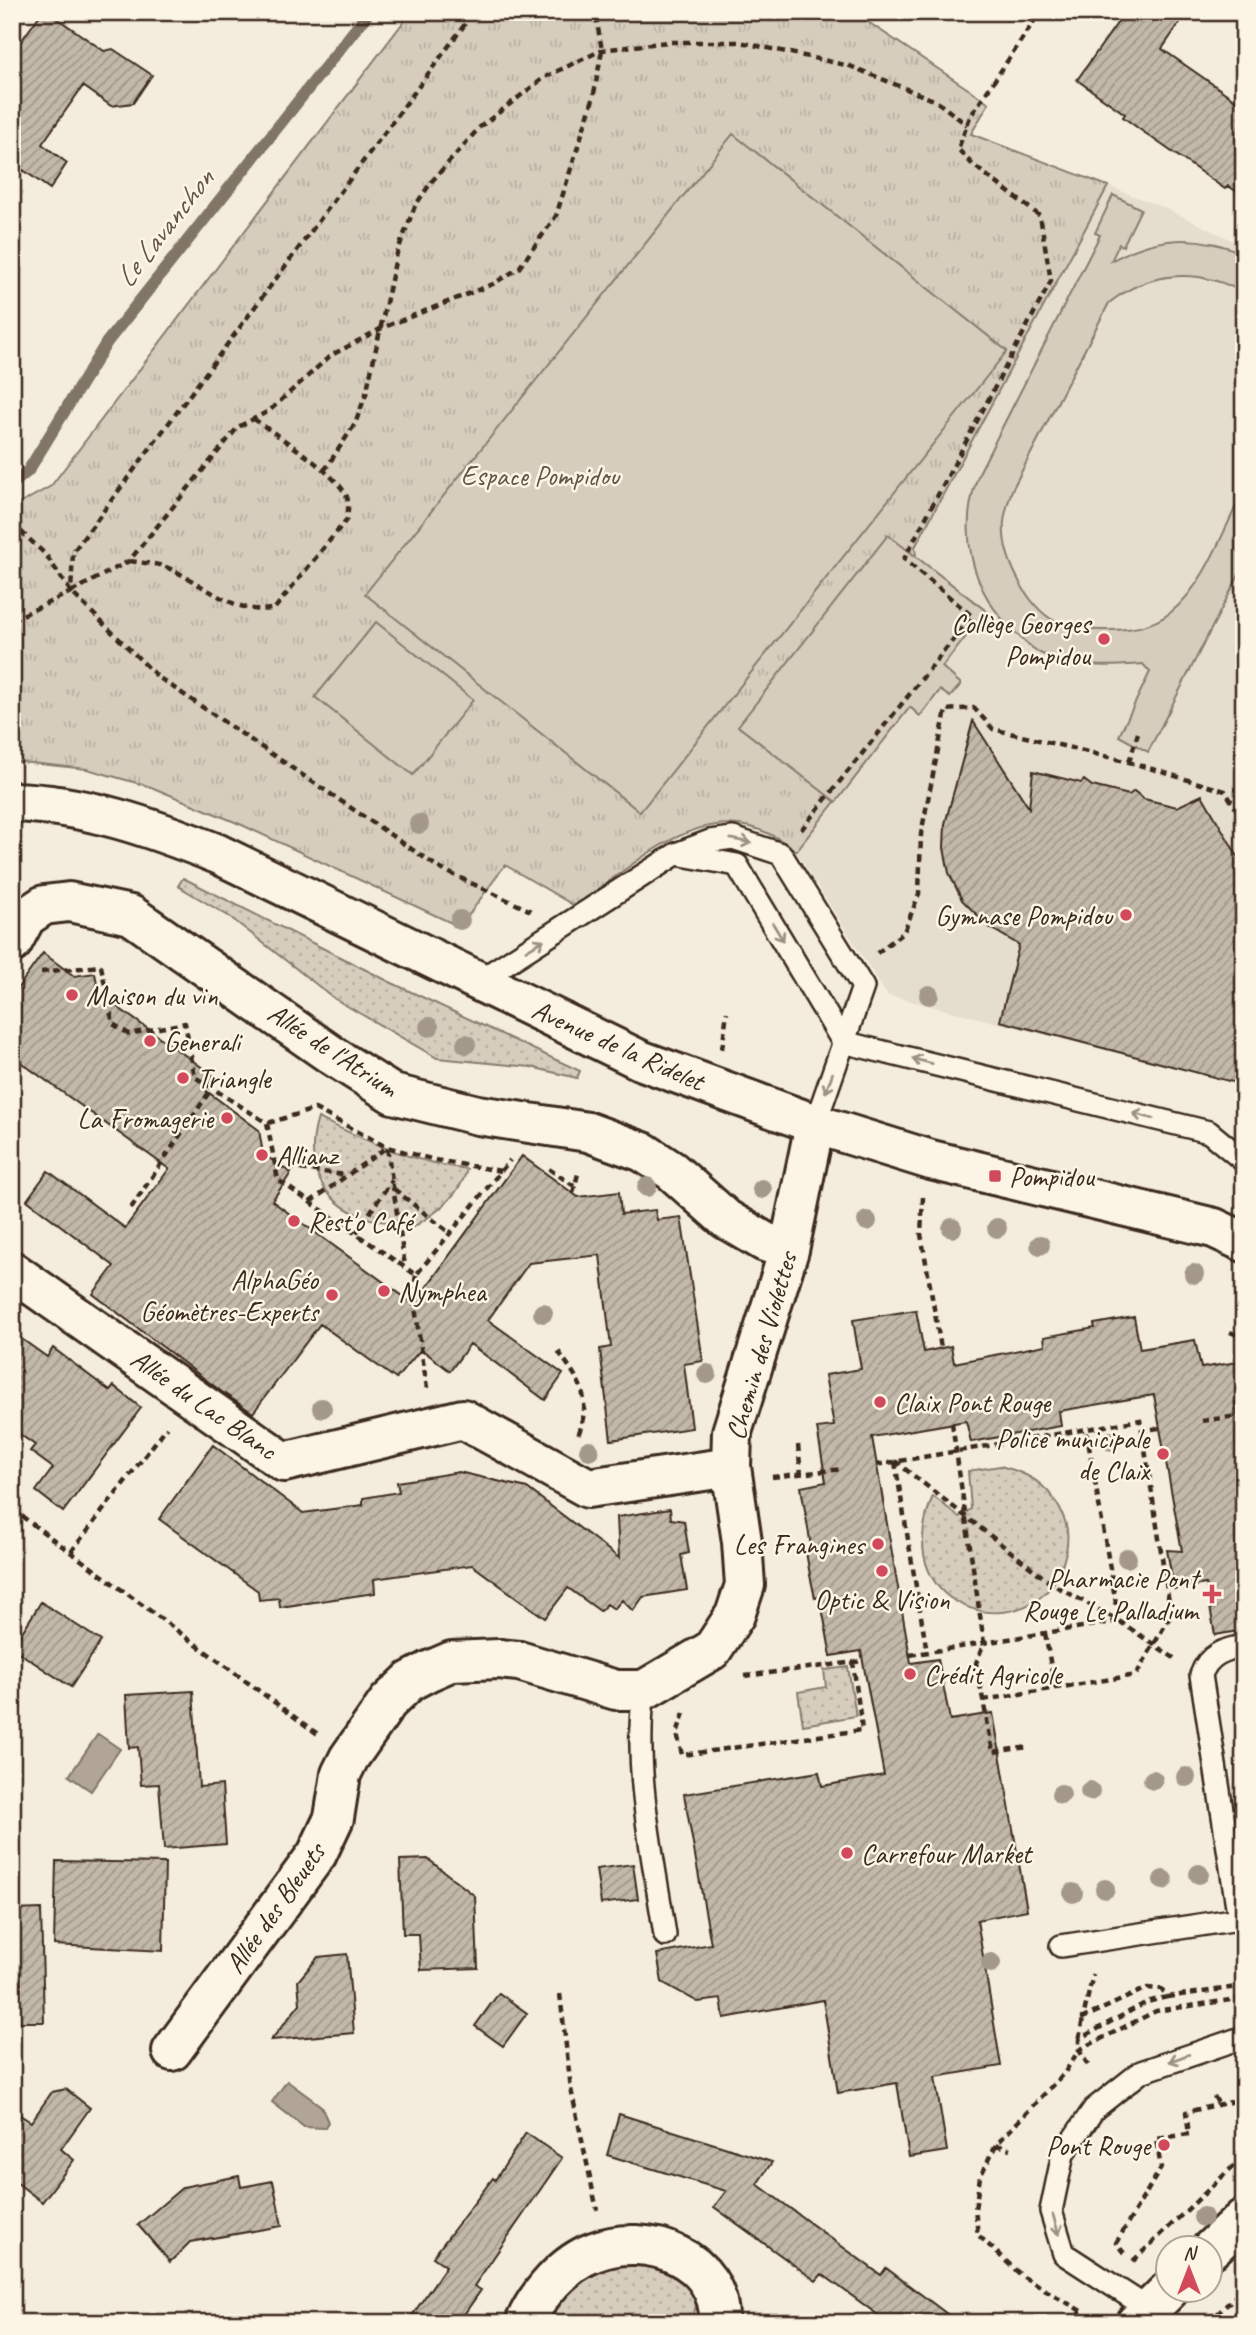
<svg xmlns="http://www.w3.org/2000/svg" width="1256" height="2335" font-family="Caveat,sans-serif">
	<defs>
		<pattern id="grass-dots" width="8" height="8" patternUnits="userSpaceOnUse" patternTransform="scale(1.75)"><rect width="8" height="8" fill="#d6cdbd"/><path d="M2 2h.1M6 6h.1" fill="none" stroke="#b9b0a2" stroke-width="1.8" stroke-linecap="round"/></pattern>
		<pattern id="park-tufts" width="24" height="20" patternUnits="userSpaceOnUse" patternTransform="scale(1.75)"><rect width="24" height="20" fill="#d6cdbd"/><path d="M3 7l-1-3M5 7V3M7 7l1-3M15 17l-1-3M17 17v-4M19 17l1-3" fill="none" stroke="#b9b0a2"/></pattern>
		<pattern id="building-hatch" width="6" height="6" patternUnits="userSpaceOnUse" patternTransform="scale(1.75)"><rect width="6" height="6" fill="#c3b9aa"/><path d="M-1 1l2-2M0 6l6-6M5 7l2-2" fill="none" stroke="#a0978a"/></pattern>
	</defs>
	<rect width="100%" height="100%" fill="#f4eddd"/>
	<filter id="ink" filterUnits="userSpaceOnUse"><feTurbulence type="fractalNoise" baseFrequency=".0143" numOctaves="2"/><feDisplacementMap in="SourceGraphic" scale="14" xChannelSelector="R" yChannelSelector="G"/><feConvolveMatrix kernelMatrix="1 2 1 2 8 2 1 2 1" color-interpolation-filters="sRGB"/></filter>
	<g filter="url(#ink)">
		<path fill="#e5ddce" d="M1108,186l57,22 79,38v839l-357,-90 -91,-143 115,-145 29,-17 21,-5 -19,-18 44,-56 -71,-54v-10z"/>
		<path fill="url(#grass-dots)" stroke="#887c6e" stroke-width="2" d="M183,878l207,104 190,89 -3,7 -46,-11 -94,-9 -102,-59 -105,-82 -52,-31z
			M318,1118c49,23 95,45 149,51 -7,29 -37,49 -61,62l-3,-8c-63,0 -105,-41 -85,-105z
			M1000,1466c33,8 54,23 65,55 5,14 2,29 -2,42 -26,87 -180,55 -130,-67l26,21 12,-8 -3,-38z
			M848,1667l8,49 -53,9 -5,-33 28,-5 -2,-17z
			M644,2257l46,26 6,23 -5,17h-152l38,-49z"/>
		<path fill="url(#park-tufts)" stroke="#887c6e" stroke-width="2" d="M411,12h442l136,91 -18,31 137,52 -193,361 1,10 70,54 -44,56 19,17 -11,13 -10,-7 -20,26 -10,-9 -114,144c-83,-67 -151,7 -221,55l-70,-41 -45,62 -218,-102 -91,-38 -64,-18 -75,-8v-253l39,-22z"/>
		<path fill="#d6cdbd" stroke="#887c6e" stroke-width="2" d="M733,134l274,217 -367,461 -275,-218z
			M1113,195l28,14 -18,37 -4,-2 -8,17c44,-25 86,-28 133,-7v39c-45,-26 -95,-22 -135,10l-97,187c-3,10 -7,21 -8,32 -3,33 22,84 52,100 15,8 36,8 53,8 20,0 44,-4 61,-17 36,-29 53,-83 74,-123v75l-96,187 -29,-16 31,-64 -7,-8c-34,3 -69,4 -101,-10 -9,-4 -18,-13 -25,-20 -47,-42 -60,-103 -38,-161l121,-238 -5,-2z
			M888,535l98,76 -44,56 19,17 -11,13 -10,-7 -20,26 -10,-9 -74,95 -98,-76z
			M376,622l97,78 -60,75 -98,-78z"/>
		<path fill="#b0a596" stroke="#817466" stroke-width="2" d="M98,1734l22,15 -29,42 -22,-15z
			M287,2081l34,25 7,16 -3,6 -21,-1 -32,-25z"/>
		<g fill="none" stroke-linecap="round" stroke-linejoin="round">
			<path stroke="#817466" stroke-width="12" d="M12,484l16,-13 79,-129 262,-330"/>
		</g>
		<path fill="url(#building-hatch)" stroke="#3b2a1e" stroke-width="2" d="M42,12h6l56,39 9,-2 39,26 -19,28 -22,3 -28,-20 -41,58 25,19 -17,26 -27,-19 -11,15v-131z
			M1125,12h62l-25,37 82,57v90l-16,-10 -3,3 -83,-58 -19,-14 2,-3 -48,-34z
			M973,721l56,87 4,-37 48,12 3,-3 8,6 37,9 5,-4 10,8 33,8 25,-12 42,72v218l-244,-64 19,-76 -30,-18 -27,-27 -13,-27 -5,-25 1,-24z
			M43,953l31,23 21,-3 4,21 115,82 -10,13 55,41 4,24 28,19 -19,28 142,103 108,-148 56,41 41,-5 2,22 34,-4 2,10 24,-3 22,144 -19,3 8,64 -81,12 -11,-91 11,-2 -11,-92 -71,8 -41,57 75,54 -18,26 -75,-56 -20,27 -29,-22 -25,30 -76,-55 -67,89 -31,-21 -129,-98 21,-28 -87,-66 21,-29 77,57 44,-59 -157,-113v-60z
			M916,1310l8,42 27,-6 3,17 91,-18 -1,-8 51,-9 -1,-4 40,-7 6,32 55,-9 6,28 43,-7v39l-9,2 9,51v177l-29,5 -9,-51 -32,5 -7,-39 15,1 -28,-156 -95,16 2,15 -90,16 -5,-21 -94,16 39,226 27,-4 12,61 43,-7 34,197 -50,10 24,146 -66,11 12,74 -38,6 -12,-74 -59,10 -15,-93 -99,18 -3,-19 -23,3 -36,-20 -5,-28 54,-10 -27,-150 135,-22 3,14 62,-11 -23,-124 -30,5 -11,-59 -5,1 -5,-23 -4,-23h6l-11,-65 25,-5 -9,-54 17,-2 -9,-51 36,-6 -8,-49z
			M12,1332l35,25 6,-9 57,43 4,-5 27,22 -78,104 -27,-21 17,-23 -23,-17 5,-6 -23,-16z
			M213,1445l90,68 60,-8v-7l36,-6 -2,-10 62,-10 68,16 92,70 -2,-41 53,-8 1,10 13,2 5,32 -8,2 6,35 -44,7 -10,14 -11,-11 -8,9 -7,-5 -7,7 -32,-23 -23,30 -73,-53 -98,14 1,14 -95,14 -1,-9 -20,2 -1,-9 -99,-72z
			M41,1602l60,39 -30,46 -59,-39z
			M193,1691l6,96 23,-2 4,59 -62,5 -5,-65 -18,1 -3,-38 -9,1 -3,-53z
			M428,1859l47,37 3,72 -57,2 -2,-36h-16l-3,-74z
			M56,1861l109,2 -2,88 -109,-6z
			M633,1864l5,35 -37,5 -5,-35z
			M41,1909l3,113h-32v-112z
			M347,1954l7,79 -83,7 29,-36 -2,-23 20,-24z
			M499,1993l28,20 -24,33 -28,-20z
			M66,2089l24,19 -29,41 13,11 -32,42 -30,-23v-69l19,12 21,-30z
			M619,2114l153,48 -15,22 124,91 5,-7 73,55h-70l-67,-49 -6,7 -102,-74 12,-16 -119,-36z
			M526,2133l36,25 -88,128 7,4 -23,33h-51l39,-57 -13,-9 60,-79 2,2z
			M239,2176l2,11 32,-6 9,45 -92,16 -20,20 -32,-37 45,-38z"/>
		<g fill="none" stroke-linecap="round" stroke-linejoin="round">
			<g stroke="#3b2a1e" stroke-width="26">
				<path id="lane" d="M676,854l61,11 106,177 366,90 35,29
					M477,982l199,-128 34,-13 23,-3 48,16 82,133 -48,137
					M644,1690c-11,81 9,165 21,245
					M1061,1946l178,-27 -38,-244c7,-20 23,-26 43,-29
					M1149,2309l-85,-55 -13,-43 12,-57 31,-45 47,-37 103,-35"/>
			</g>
			<g stroke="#3b2a1e" stroke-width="44">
				<path id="street" d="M12,943l14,-26 18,-12 25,-3 62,13 202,141 60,38 85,21 110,17 55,20 29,19 54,48 39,23 24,8
					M12,1271l272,191 179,-43 125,69 143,-21
					M172,2051l145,-197 17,-36 7,-44 8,-16 39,-56 22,-21 19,-10 23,-10 47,-2 20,2 97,29h28l68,-40 23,-35 10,-30 -3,-43 -11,-75 1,-35 57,-182 26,-126
					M525,2323c12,-28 39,-60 69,-71 53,-21 128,6 125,71"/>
			</g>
			<g stroke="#3b2a1e" stroke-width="44">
				<path id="secondary" d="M12,802c73,2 138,25 206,52l422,206 175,64 116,36 283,68 30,14"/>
			</g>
			<g stroke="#3b2a1e" stroke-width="44">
				<path id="primary" d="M1210,2250l34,-32
					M1136,2323l33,-33"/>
			</g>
			<path stroke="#3b2a1e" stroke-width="4.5" stroke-dasharray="7 5" stroke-linecap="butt" d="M324,471l31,-47 11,-30 31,-141 18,-47 17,-25 48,-54 65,-50 57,-27 66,-8h72l110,24 86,35 31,24
				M12,523l34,32 25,37 87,85 283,192 90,42
				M130,561c10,2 23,2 33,5 36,13 72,52 112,42l72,-89c1,-8 2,-15 0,-22 -9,-23 -71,-62 -93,-78
				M71,592l58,-31 109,-134 31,-16 61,-55 52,-28 111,-44 26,-16 37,-52 37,-117 9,-49 -7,-38
				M12,620l59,-28 2,-40 401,-540
				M1129,762l9,-29
				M801,830l171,-214 -68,-57 147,-278 -11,-65 -67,-51 -15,-16 12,-32 70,-105
				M877,953l27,-21 15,-38 2,-60 25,-124 28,-2 19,21 136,33 96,29 19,30
				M41,972l60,-6 12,58 16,10 56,-11 10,54 72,46 11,57 138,95 94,-115
				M722,1049l5,-37
				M268,1123l47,-14 72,38 48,13 66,11
				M276,1166l70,9
				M549,1169l25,17
				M394,1189l57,45
				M573,1193l6,-23
				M923,1197l-2,37 20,114
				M310,1202l77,-55 18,119
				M131,1208l81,-120
				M356,1233l36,-53
				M416,1275l-3,19 14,94
				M1230,1332l14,6
				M558,1351c23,32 34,45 20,85
				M1202,1421l42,-6
				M952,1423l32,220 -8,20 17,89 35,-5
				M798,1445l3,29
				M895,1461l157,123 67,37 55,37
				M895,1462l32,190
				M876,1465l264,-45 2,10 18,-2
				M772,1477l70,-8
				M12,1509l307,226
				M71,1552l96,-125
				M1045,1633l10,56
				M910,1655l209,-34 -33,-192
				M745,1676l118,-15
				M983,1700l153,-25 35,-60 -29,-185
				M684,1713l-7,20 5,22 180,-25 -9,-68
				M560,1994l11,95 26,121
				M1167,1997l77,-11
				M1079,2039l4,-21
				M1088,2065l-9,-15v-11l68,-37 20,-5 -6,-8 -14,-1 -64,30 10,-44
				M1214,2096l5,9
				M996,2145l14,4
				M1124,2253l-8,-10 45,-75 -5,-29 33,-5 -3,-22 58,-13
				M1133,2261l111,-105
				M1081,2311l-59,-35 -44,-41 -3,-26 5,-32 16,-32 69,-73 14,-22 77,-39 88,-13
				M1070,2323l11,-12
				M1208,2323l36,-35"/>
			<use href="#lane" stroke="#fcf5e5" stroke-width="21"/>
			<use href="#street" stroke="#fcf5e5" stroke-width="38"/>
			<use href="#secondary" stroke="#fcf5e5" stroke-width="38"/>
			<use href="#primary" stroke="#fcf5e5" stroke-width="38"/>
		</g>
		<g fill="#a4988a">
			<circle cx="419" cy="824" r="10"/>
			<circle cx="460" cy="920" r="10"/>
			<circle cx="929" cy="995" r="10"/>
			<circle cx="429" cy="1027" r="10"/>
			<circle cx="466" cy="1044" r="10"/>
			<circle cx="647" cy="1187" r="10"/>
			<circle cx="762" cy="1189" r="10"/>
			<circle cx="867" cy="1221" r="10"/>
			<circle cx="952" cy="1228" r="10"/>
			<circle cx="997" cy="1228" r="10"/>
			<circle cx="1040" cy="1245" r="10"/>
			<circle cx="1194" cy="1274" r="10"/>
			<circle cx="543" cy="1313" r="10"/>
			<circle cx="707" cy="1374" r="10"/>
			<circle cx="322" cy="1408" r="10"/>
			<circle cx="1111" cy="1441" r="10"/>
			<circle cx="589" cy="1450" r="10"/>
			<circle cx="1127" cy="1558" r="10"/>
			<circle cx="1186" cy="1777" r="10"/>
			<circle cx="1153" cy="1780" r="10"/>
			<circle cx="1090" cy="1791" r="10"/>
			<circle cx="1061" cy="1794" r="10"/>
			<circle cx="1199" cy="1874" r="10"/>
			<circle cx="1163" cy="1880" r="10"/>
			<circle cx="1105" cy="1889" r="10"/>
			<circle cx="1073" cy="1893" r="10"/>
			<circle cx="991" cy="1963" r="10"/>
			<circle cx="1203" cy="2217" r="10"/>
		</g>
		<defs><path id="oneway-shaft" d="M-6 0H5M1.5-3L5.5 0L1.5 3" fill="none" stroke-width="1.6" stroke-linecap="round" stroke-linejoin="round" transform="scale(1.75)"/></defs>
		<g stroke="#9c9082">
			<use href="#oneway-shaft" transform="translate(741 841) rotate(11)"/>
			<use href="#oneway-shaft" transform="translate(778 932) rotate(59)"/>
			<use href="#oneway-shaft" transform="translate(535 945) rotate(-31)"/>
			<use href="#oneway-shaft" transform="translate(922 1061) rotate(-166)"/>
			<use href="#oneway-shaft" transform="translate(829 1083) rotate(110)"/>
			<use href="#oneway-shaft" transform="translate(1143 1116) rotate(-166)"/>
			<use href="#oneway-shaft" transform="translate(1179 2058) rotate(160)"/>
			<use href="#oneway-shaft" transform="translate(1056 2225) rotate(73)"/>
		</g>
	</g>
	<g fill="#d1495b" stroke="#fcf5e5" stroke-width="2.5">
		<circle cx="1104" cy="639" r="7"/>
		<circle cx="1126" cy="915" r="7"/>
		<circle cx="72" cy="995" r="7"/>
		<circle cx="150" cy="1041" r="7"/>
		<circle cx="183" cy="1078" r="7"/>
		<circle cx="227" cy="1118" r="7"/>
		<circle cx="262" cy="1155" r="7"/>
		<rect x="988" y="1169" width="14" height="14" rx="3.5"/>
		<circle cx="294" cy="1221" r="7"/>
		<circle cx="384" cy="1291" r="7"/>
		<circle cx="332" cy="1295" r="7"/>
		<circle cx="880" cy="1402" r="7"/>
		<circle cx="1163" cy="1454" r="7"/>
		<circle cx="878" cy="1544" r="7"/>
		<circle cx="882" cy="1571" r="7"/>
		<path d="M1208.5 1583.5h7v7h7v7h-7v7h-7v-7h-7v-7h7z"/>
		<circle cx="910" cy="1674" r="7"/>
		<circle cx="847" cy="1853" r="7"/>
		<circle cx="1164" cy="2145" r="7"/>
	</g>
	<g text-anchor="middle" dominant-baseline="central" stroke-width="5" stroke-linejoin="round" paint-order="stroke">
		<g font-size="28" fill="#625346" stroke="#fcf5e5">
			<text x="540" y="475">Espace Pompidou</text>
		</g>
		<g font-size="28" fill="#3b2a1e" stroke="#fcf5e5" text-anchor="start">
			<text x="1090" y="623" text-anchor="end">Collège Georges<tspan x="1090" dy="32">Pompidou</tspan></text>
			<text x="1112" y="915" text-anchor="end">Gymnase Pompidou</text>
			<text x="86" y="995">Maison du vin</text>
			<text x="164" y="1041">Generali</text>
			<text x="197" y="1078">Triangle</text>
			<text x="213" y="1118" text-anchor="end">La Fromagerie</text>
			<text x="276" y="1155">Allianz</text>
			<text x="1009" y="1176">Pompidou</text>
			<text x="308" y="1221">Rest'o Café</text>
			<text x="318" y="1279" text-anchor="end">AlphaGéo<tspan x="318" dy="32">Géomètres-Experts</tspan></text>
			<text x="398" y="1291">Nymphea</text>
			<text x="894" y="1402">Claix Pont Rouge</text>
			<text x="1149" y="1438" text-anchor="end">Police municipale<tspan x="1149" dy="32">de Claix</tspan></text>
			<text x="864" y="1544" text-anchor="end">Les Frangines</text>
			<text x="1198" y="1578" text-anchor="end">Pharmacie Pont<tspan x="1198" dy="32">Rouge Le Palladium</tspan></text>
			<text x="882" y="1599" text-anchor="middle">Optic &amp; Vision</text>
			<text x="924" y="1674">Crédit Agricole</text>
			<text x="861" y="1853">Carrefour Market</text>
			<text x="1150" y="2145" text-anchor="end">Pont Rouge</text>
		</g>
		<g font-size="28" fill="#3b2a1e" stroke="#fcf5e5">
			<text transform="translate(618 1045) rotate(24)">Avenue de la Ridelet</text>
			<text transform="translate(333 1050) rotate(33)">Allée de l'Atrium</text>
			<text transform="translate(761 1346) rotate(-74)">Chemin des Violettes</text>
			<text transform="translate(204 1404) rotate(35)">Allée du Lac Blanc</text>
			<text transform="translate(275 1908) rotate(-55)">Allée des Bleuets</text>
		</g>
		<g font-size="30" font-style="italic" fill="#645548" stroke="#fcf5e5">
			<text transform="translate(164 228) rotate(-52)">Le Lavanchon</text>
		</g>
	</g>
	<rect width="1256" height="2335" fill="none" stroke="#fcf5e5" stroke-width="42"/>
	<rect x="21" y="21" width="1214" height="2293" fill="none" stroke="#3b2a1e" stroke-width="2.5" filter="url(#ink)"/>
	<g transform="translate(1189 2269)"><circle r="33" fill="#fcf5e5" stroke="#afa495" stroke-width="2"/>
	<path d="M0-5L12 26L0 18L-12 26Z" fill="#d1495b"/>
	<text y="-10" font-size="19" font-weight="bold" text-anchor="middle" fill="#3b2a1e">N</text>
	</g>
</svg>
